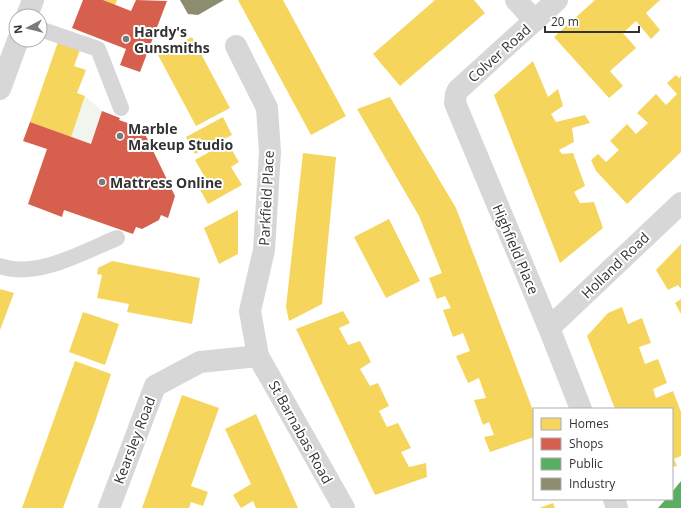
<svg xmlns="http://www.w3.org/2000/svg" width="681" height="508" font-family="'Open Sans',sans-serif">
	<rect width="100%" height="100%" fill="#fff"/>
	<path fill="#f1f5ed" d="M85,96l17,15 -11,33 -20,-7z"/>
	<path fill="#f6d55c" d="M103,0h14l-2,5z
		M238,0h45l63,116 -35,19z
		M435,0h39l11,13 -85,73 -27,-32z
		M595,0h65l-14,13 14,17 -9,9 -15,-18 -13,12 13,15 -26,23 13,15 -14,12 -55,-61z
		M192,37l38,71 -34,18 -38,-71z
		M58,42l22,8 -6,16 12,4 -9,23 8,3 -14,41 -41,-15z
		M533,61l15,36 10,-8 5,17 -12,8 5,8 29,-7 5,8 -18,5 2,14 -15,8 3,4 11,-1 12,33 -11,6 6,11 14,-1 9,26 -43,35 -66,-168z
		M676,75l3,3 2,-2v76l-54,52 -31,-33 -5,-11 7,-6 8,8 13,-12 -9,-9 17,-17 9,10 12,-11 -11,-10 19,-19 10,11 11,-11 -10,-11z
		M390,97l66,111 78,205v24l-44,15 -6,-15 10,-2 -5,-13 -6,3 -9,-25 12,-2 -7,-20 -11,5 -12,-27 14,-5 -7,-18 -10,4 -10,-27 8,-2 -6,-12 -8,3 -8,-21 13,-5 -23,-57 -62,-107z
		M223,117l9,18 -37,19 -9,-17z
		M227,142l12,20 -8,5 11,18 -34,19 -10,-18 9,-5 -12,-21z
		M303,153l33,4 -14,147 -33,17 -3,-14z
		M238,210v44l-19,10 -15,-36z
		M389,219l31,62 -34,17 -32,-61z
		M681,244v45l-3,-4 -10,5 -12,-20z
		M112,261l88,17 -8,46 -65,-12 2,-8 -32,-6 5,-23 -5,-1 1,-6z
		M0,289l14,4 -14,37z
		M681,299v15l-6,-11z
		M622,307l6,17 14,-6 9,25 -12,4 6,17 13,-5 9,24 -14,6 3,9 17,-7 8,21v44l-7,3 3,7 -5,1v-58h-57l-28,-73 21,-23z
		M343,311l7,12 -11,5 9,17 12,-4 11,21 -11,7 10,17 8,-3 11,23 -10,5 8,16 11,-4 13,25 -10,4 8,15 17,-4 1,14 -52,18 -79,-166z
		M83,312l36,12 -14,41 -36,-13z
		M75,361l36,13 -16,48 -32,86h-41z
		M182,395l37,13 -28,78 17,6 -5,14 -12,-4 -2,6h-47z
		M256,414l42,94h-42l-3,-7 -12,7 -8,-13 18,-11 -26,-55z
		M553,503l2,5h-16z"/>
	<path fill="#d6604d" d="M83,0h20l28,11 5,-11 31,1 -27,71 -20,-7 6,-16 -54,-21z
		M102,111l18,7 -1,2 23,8 33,68 -7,22 -7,-3 -2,5 -17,9 -6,-2 -3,7 -69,-24 -2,7 -34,-13 19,-55 -24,-8 7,-19 61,22z"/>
	<path fill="#5aae61" d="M681,481v27h-23l8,-9h6v-7z"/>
	<path fill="#8c8c6e" d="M180,0h44l-26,15 -10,-1z"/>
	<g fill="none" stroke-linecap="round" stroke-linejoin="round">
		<path stroke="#d7d7d7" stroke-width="16" d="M40,29l58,20 23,59
			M0,266c37,13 83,-14 117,-28"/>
		<path stroke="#d7d7d7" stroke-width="22" d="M516,0l19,21
			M557,0l-99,90 -2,4 -1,9 94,225 32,81
			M27,16l6,-16
			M236,46l31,62 3,44 -6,98 -14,61 8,45 86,152
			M0,89l18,-49
			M549,328l132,-125
			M614,499l3,9
			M109,508l46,-122 45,-24 58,-6"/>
	</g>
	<g fill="#7a7a7a" stroke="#fff" stroke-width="1.5">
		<circle cx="126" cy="39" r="4"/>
		<circle cx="120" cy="136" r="4"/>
		<circle cx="102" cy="182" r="4"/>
	</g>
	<g text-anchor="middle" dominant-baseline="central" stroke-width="4" stroke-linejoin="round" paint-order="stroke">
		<g font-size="14" font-weight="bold" fill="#333" stroke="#fff" text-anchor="start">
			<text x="134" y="31">Hardy's<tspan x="134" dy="16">Gunsmiths</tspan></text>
			<text x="128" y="128">Marble<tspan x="128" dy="16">Makeup Studio</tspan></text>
			<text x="110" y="182">Mattress Online</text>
		</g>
		<g font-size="14" fill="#333" stroke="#fff">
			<text transform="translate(499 53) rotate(-42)">Colver Road</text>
			<text transform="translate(266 198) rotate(-87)">Parkfield Place</text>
			<text transform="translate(516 249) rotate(67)">Highfield Place</text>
			<text transform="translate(615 265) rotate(-44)">Holland Road</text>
			<text transform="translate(301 432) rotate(61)">St Barnabas Road</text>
			<text transform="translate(134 440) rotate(-69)">Kearsley Road</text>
		</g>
	</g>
	<rect x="533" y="408" width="140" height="92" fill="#ffffff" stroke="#adadad"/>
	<rect x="541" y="418" width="20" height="12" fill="#f6d55c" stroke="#adadad"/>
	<text x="569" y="428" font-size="12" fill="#333333">Homes</text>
	<rect x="541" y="438" width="20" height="12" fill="#d6604d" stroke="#adadad"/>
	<text x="569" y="448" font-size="12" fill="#333333">Shops</text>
	<rect x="541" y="458" width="20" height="12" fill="#5aae61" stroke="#adadad"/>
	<text x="569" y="468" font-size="12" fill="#333333">Public</text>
	<rect x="541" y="478" width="20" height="12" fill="#8c8c6e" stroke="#adadad"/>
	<text x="569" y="488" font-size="12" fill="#333333">Industry</text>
	<g transform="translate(28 28) rotate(263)"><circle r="19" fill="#ffffff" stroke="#adadad"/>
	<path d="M0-3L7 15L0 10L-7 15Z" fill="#7a7a7a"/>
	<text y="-6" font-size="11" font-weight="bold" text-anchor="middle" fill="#333333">N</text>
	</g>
	<path d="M545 26v6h94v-6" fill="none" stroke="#333333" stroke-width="2"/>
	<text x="551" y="26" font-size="12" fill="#333333" stroke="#ffffff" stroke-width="3" paint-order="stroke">20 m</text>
</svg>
